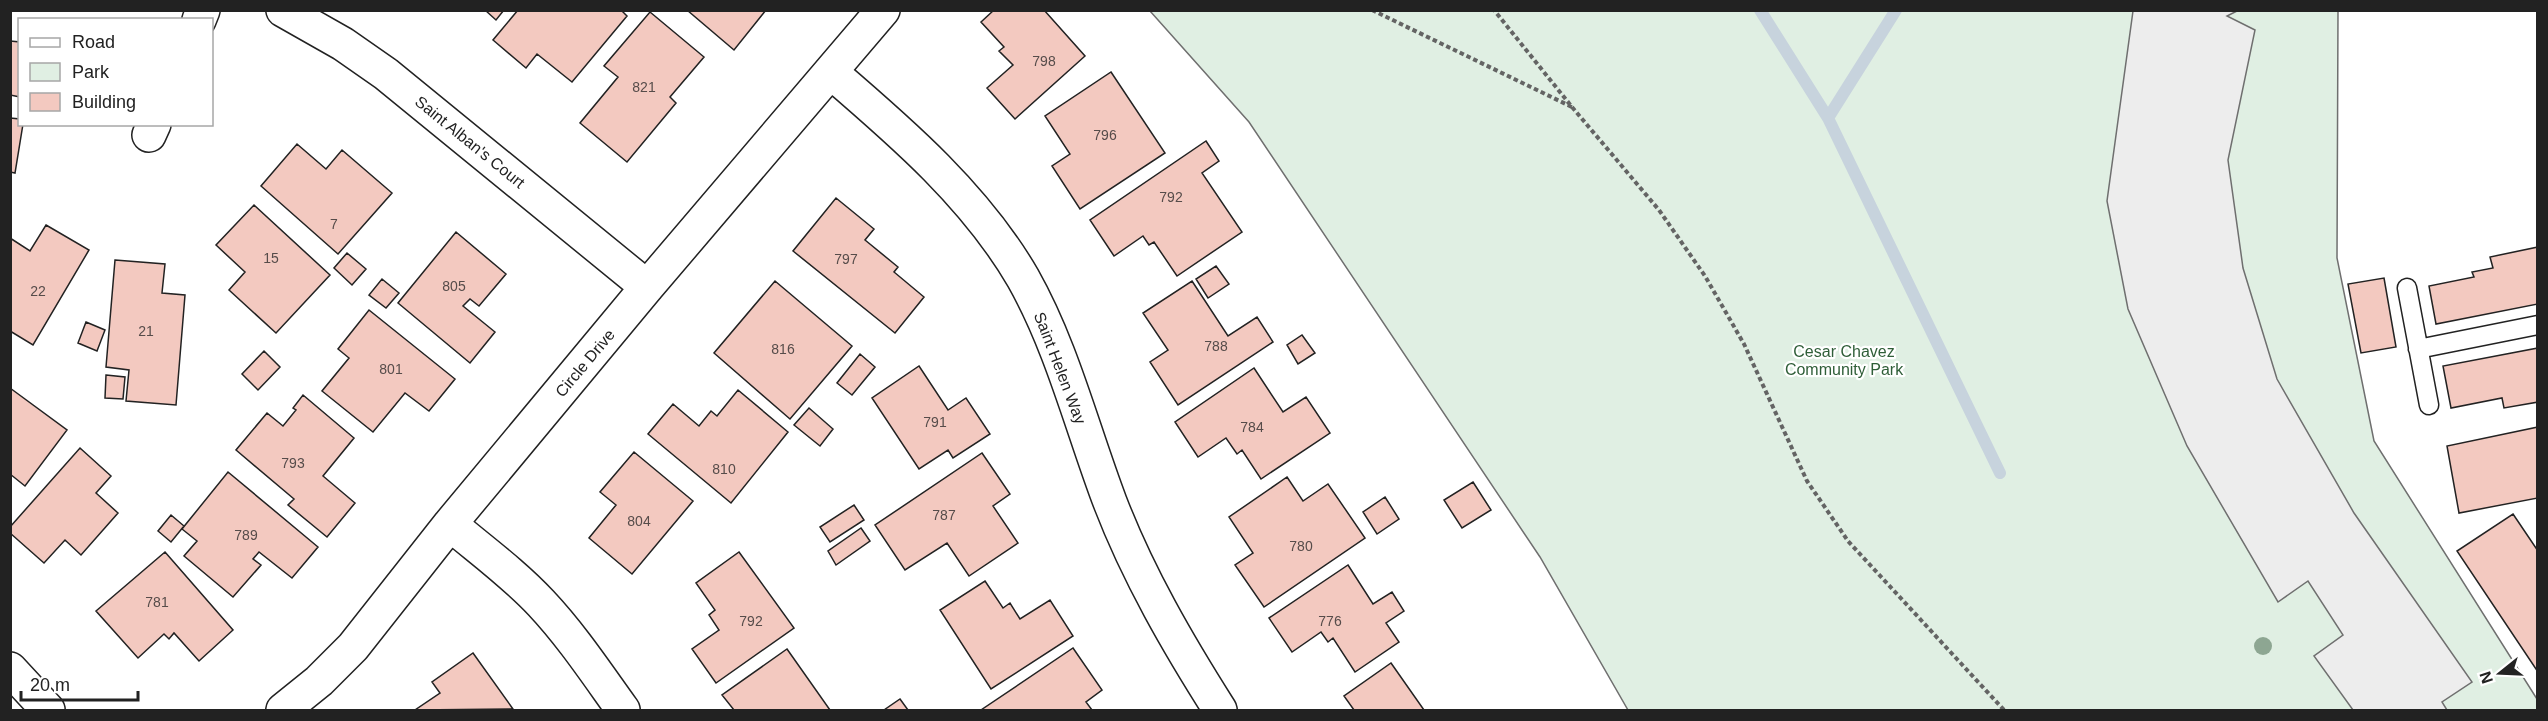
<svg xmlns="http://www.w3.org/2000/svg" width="2548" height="721" font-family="Arial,sans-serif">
	<rect width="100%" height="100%" fill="#fff"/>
	<path fill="#e0efe3" stroke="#6f6f6f" stroke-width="1.5" d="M1150,11h1188l-1,247 37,183 163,258v11h-909l-88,-153 -291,-435z"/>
	<path fill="#ededed" stroke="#6f6f6f" stroke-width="1.5" d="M2133,11h104l-10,5 28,14 -27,130 15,108 34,111 77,134 118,169 -30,20 5,8h-94l-39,-54 29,-21 -35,-54 -30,21 -91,-156 -59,-137 -21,-108z"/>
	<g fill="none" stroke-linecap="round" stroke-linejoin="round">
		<path stroke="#c7d3dd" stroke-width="12" d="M1760,10l68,108 172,355
			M1828,118l68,-108"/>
	</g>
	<path fill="#f3c9c0" stroke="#222" stroke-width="1.5" d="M485,10h19l-8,10z
		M518,10h103l6,6 -55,66 -35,-28 -11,14 -33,-28z
		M687,10h79l-32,40z
		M994,10h50l41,46 -70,63 -28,-31 26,-23 -14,-14 5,-4 -23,-25z
		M650,12l54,45 -34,40 6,6 -49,59 -47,-39 38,-46 -14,-11z
		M10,41l10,1v55l-10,-2z
		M1111,72l54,81 -85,56 -28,-43 18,-12 -25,-38z
		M10,118l10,1v5h3l-8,49 -5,-1z
		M1206,141l13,20 -17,12 40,59 -65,44 -23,-34 -5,3 -6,-9 -29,20 -24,-36z
		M297,144l29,25 16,-19 50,43 -54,61 -77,-68z
		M836,198l38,31 -9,11 33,27 -4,5 30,25 -29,36 -102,-82z
		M254,205l76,70 -54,58 -47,-43 16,-18 -29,-27z
		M46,225l43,25 -56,95 -23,-14v-93l20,13z
		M456,232l50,42 -27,32 -9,-7 -7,7 32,26 -25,31 -72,-60z
		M2538,247v57l-102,20 -7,-38 45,-9 -2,-5 21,-4 -3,-11z
		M347,253l19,16 -14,16 -18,-17z
		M115,260l50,4 -3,29 23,2 -9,110 -50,-4 3,-31 -23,-3z
		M1216,266l13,18 -21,14 -12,-19z
		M2384,278l12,69 -35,6 -13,-69z
		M382,279l17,14 -13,15 -17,-13z
		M775,281l77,65 -62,73 -76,-66z
		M1192,281l36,55 29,-19 16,25 -95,63 -28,-43 18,-12 -25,-37z
		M369,310l86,69 -26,32 -24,-18 -32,39 -51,-41 27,-33 -11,-9z
		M86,322l19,8 -8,21 -19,-8z
		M1302,335l13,18 -17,11 -11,-19z
		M2538,348v54l-34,6 -2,-10 -51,10 -8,-42z
		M264,351l16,16 -22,23 -16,-16z
		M860,354l15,13 -23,28 -15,-12z
		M919,366l29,44 18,-12 24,36 -37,24 -5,-8 -29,19 -47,-71z
		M1254,368l29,44 23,-15 24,36 -69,46 -19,-29 -5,4 -11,-16 -28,19 -23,-35z
		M106,375l19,2 -2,22 -18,-1z
		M10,388l57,42 -42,56 -15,-12z
		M738,390l50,42 -57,71 -83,-69 25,-30 26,22 12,-15 6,5z
		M303,395l51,43 -31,38 32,27 -28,34 -39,-32 6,-6 -58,-49 31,-37 16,13 13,-16 -3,-2z
		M809,408l24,21 -13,17 -26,-21z
		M2538,427v71l-79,15 -12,-67z
		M80,448l31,28 -15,17 22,20 -37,42 -16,-15 -21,23 -34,-30v-6z
		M634,452l59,49 -61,73 -43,-36 27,-33 -16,-13z
		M982,453l28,41 -17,12 25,37 -49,33 -22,-33 -42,27 -30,-45z
		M228,472l90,75 -26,31 -33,-26 -6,7 8,6 -28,32 -49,-41 13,-15 -15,-12z
		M1287,477l16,24 25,-17 37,54 -101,69 -29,-42 18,-12 -24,-36z
		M1473,482l18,28 -29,18 -18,-28z
		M1385,497l14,22 -22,15 -14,-22z
		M854,505l10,15 -34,22 -10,-15z
		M2513,514l25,37v121l-81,-121z
		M171,515l13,11 -13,16 -13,-11z
		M861,528l9,13 -34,24 -8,-14z
		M165,552l68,78 -34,31 -25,-28 -5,6 -5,-5 -26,24 -42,-47z
		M739,552l55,76 -78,55 -24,-34 27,-19 -10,-15 6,-5 -19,-27z
		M1348,565l25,39 19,-12 12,19 -18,12 13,19 -44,30 -22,-34 -5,4 -7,-10 -29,20 -23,-34z
		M985,581l18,27 7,-5 10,16 30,-19 23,36 -82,53 -51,-79z
		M1073,648l29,42 -16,12 6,8h-111z
		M787,649l43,61h-96l-12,-15z
		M473,653l40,56 -98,1 25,-17 -8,-11z
		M1391,663l33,47h-70l-10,-14z
		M900,699l8,11h-24z"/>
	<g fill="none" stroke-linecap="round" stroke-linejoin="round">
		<g stroke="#222" stroke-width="21">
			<path id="service" d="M2407,288l22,117
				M2418,349l120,-24"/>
		</g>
		<g stroke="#222" stroke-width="36">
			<path id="minor" d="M283,10l60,34 43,30 261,213
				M199,20l4,-10
				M832,73c70,60 144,124 191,205 39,69 59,150 87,224 28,73 68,142 110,208
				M149,135l5,-11
				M450,524c31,26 64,50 91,79 31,33 56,71 82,107
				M10,669l38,41
				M283,710l36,-29 34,-34 97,-123 197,-237 236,-277"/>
		</g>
		<path stroke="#646464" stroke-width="4" stroke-dasharray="4.5 3" stroke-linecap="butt" d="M1372,10l200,97 -78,-97
			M1572,107l87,103 46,66 39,68 63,137 41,60 156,169"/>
		<use href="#service" stroke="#fff" stroke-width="18"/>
		<use href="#minor" stroke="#fff" stroke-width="33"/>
	</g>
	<circle fill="#8da692" cx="2263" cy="646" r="9"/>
	<g text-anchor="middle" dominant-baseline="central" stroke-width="4.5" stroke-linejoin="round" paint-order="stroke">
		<g font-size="14" fill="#564c4a">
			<text x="1044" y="61">798</text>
			<text x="644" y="87">821</text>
			<text x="1105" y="135">796</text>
			<text x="1171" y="197">792</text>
			<text x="334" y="224">7</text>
			<text x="271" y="258">15</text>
			<text x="846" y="259">797</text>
			<text x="454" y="286">805</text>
			<text x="38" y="291">22</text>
			<text x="146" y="331">21</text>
			<text x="1216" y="346">788</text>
			<text x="783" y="349">816</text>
			<text x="391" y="369">801</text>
			<text x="935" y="422">791</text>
			<text x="1252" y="427">784</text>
			<text x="293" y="463">793</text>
			<text x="724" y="469">810</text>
			<text x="944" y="515">787</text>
			<text x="639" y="521">804</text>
			<text x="246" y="535">789</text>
			<text x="1301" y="546">780</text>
			<text x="157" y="602">781</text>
			<text x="751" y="621">792</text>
			<text x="1330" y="621">776</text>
		</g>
		<g font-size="16" fill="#222" stroke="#fff">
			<text transform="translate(470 142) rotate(39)">Saint Alban's Court</text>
			<text transform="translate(585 363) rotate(-50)">Circle Drive</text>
			<text transform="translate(1060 368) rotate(69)">Saint Helen Way</text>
		</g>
		<g font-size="16" fill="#2f5e38" stroke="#fff">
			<text x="1844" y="351">Cesar Chavez<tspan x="1844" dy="18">Community Park</tspan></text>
		</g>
	</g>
	<rect width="2548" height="721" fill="none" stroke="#222222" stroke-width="24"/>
	<rect x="18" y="18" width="195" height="108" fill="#ffffff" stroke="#a7a7a7" stroke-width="1.5"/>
	<rect x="30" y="38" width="30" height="9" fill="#ffffff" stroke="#a7a7a7" stroke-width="1.5"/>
	<text x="72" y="48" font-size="18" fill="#222222">Road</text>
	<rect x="30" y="63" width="30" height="18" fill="#e0efe3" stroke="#a7a7a7" stroke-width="1.5"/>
	<text x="72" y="78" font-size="18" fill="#222222">Park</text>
	<rect x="30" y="93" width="30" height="18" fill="#f3c9c0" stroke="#a7a7a7" stroke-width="1.5"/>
	<text x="72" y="108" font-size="18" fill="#222222">Building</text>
	<g transform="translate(2500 673) rotate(252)" stroke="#ffffff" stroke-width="4.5" paint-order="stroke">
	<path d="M0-4.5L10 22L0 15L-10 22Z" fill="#222222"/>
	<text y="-9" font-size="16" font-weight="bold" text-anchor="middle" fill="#222222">N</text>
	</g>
	<path d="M21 691v9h117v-9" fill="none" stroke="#222222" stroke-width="3"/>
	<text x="30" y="691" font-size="18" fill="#222222" stroke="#ffffff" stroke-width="4.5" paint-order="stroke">20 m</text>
</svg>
